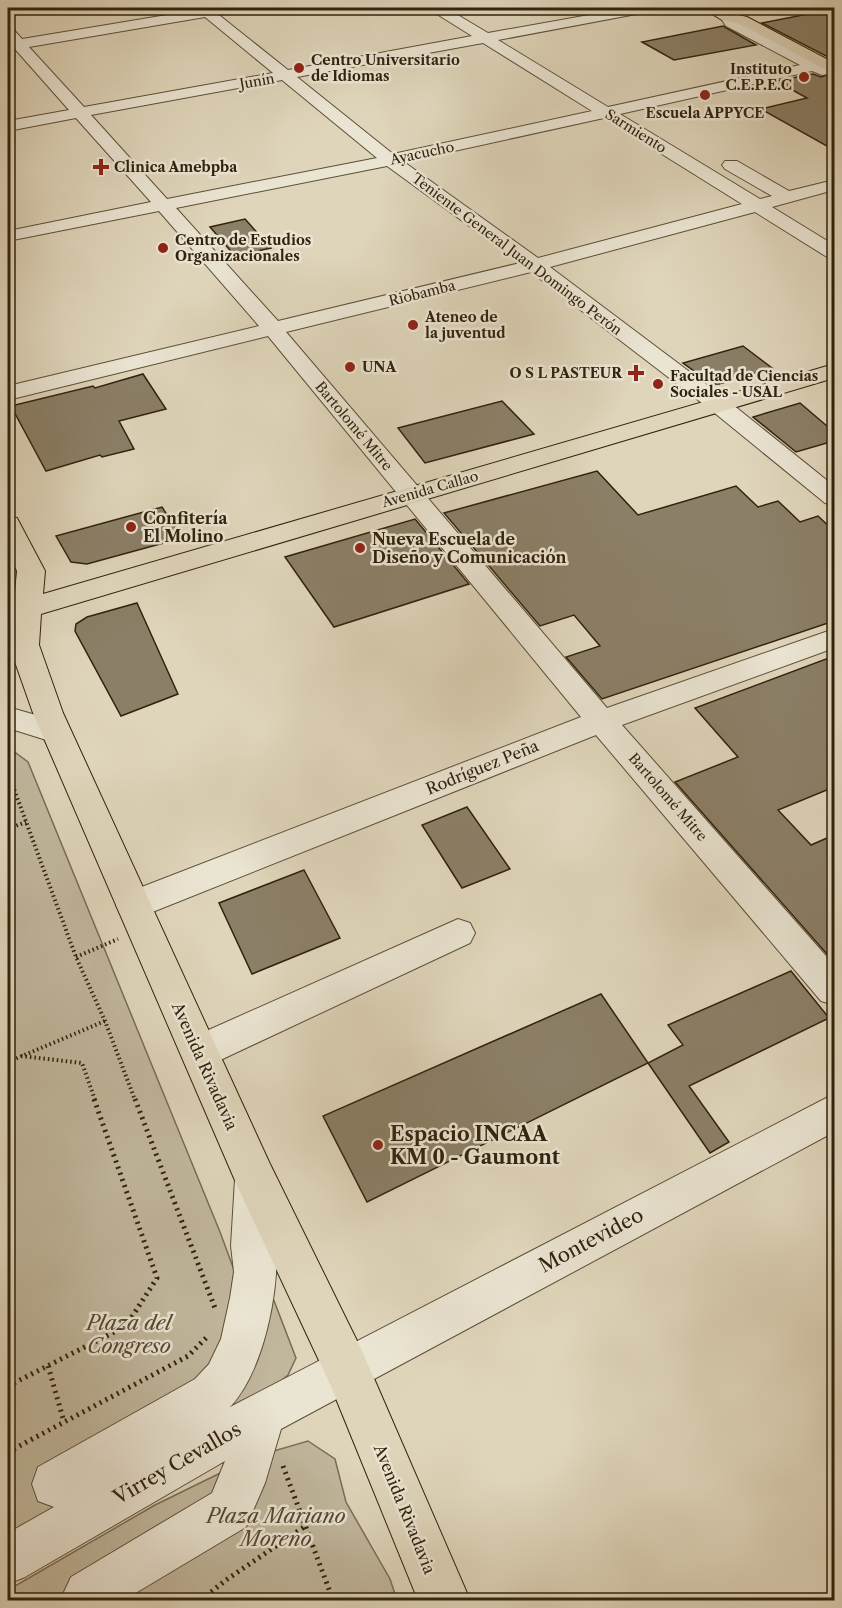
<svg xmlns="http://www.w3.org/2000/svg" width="842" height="1608" font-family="'Libre Caslon Text',serif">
	<rect width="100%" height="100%" fill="#dfd5ba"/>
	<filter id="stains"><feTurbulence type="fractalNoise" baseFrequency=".00333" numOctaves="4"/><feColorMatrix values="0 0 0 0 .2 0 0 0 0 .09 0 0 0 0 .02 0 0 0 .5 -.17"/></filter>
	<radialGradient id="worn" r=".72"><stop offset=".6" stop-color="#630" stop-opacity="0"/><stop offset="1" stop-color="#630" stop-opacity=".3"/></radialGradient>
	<path fill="#c1b79d" stroke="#796c55" stroke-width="1.5" d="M8,747l20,15 192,470 20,54 31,7 25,65 -8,17 -22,18 -258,153z
		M308,1441l27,18 11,43 44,77 7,21h-389v-10l147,-85 98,-48z"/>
	<path fill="#8b7f67" stroke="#31220d" stroke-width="1.5" d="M823,11l11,6v39l-6,1 -66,-34z
		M723,26l33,19 -82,15 -32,-18z
		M813,74l8,3 9,-3 4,2v74l-73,-41 46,-11 -31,-17z
		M245,219l26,29 -36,8 -25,-29z
		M743,346l29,22 -53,16h-7l-29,-21z
		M143,374l23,35 -47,12 15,28 -32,8 -2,-2 -54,16 -35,-65 82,-20 2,2z
		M502,401l32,33 -109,29 -27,-35z
		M800,403l34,29v9l-38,11 -43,-35z
		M597,471l41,44 98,-29 22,21 20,-6 22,21 18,-6 16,15v90l-232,78 -36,-42 34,-11 -26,-31 -34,11 -96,-113z
		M162,507l20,31 -95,26 -16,-2 -15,-26z
		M415,519l54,65 -135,43 -49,-70z
		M137,603l41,91 -57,22 -46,-85 1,-7 11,-7z
		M834,656v131l-56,23 33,35 23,-10v127l-159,-180 63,-25 -43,-49z
		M467,807l43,62 -48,19 -40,-63z
		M304,870l36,68 -88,36 -33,-71z
		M791,971l38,47 -140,68 40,56 -19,11 -62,-90 35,-18 -15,-20z
		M601,994l47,69 -281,139 -44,-86z"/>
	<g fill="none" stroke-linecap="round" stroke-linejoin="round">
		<g stroke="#5c4f38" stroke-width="2">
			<path id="minor" d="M196,8h31l2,2 -2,3 -8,2 69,55 184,-34 -40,-25 -1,-3h15l42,25 140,-25h25l-6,4 -149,28 110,67 192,-42 -74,-39 -6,-9 7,-4 5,1 4,6 79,42 19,-4v8l-7,2 2,3 -2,3 -5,1 -10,-4 -192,43 140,85 12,-3 -47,-27 -3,-4 3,-4h12l52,30 45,-11v10l-62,17 62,38v14l-7,-2 -72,-45 -205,55 177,133 107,86v19l-9,-2 -114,-93 -180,-138 -245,60 321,376 227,-79v19l-212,77 212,240v40l-13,-4 -225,-266 -451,180 -12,4 -12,-4 -5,-10 5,-10 460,-178 -313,-381 -260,64v-14l251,-60 -100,-115 -151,30v-10l143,-29 -75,-84 -68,13v-10l61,-11 -54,-61 -7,1v-22l5,1 9,10 175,-29zM205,17l68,56 -189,34 -55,-60zM483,43l109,68 -199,43 -96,-77zM282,80l95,78 -210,41 -76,-84zM604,118l138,86 -204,54 -134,-96zM387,166l133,97 -242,58 -102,-113z
				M8,707l59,17 4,8 -4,8 -11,3 -48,-15z
				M458,919l12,4 5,10 -5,10 -258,121 -13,5 -13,-5 -6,-12 6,-12z
				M834,1094v38l-553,297 -16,54 -19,44 -122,73h-58l-3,-6 8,-17 141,-84 13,-32 -200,116 -17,7v-51l46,-26 -16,-6 -6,-17 6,-17 157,-88 14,-15 12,-25 9,-41 4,-26 -3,-26 4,-67 6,-14 14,-5 14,5c10,23 5,49 4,73 0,12 4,24 3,36 -3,42 -17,102 -46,133z"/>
		</g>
		<g stroke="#31220d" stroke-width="2">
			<path id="major" d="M702,8c16,-2 29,5 45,9l87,46v11l-96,-51 -16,-3z
				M834,364v14l-793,236 -2,31 24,68 207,451 93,189 107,247h-52l-88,-216 -90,-192 -207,-479 -24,-68 3,-23 -4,1v-18l6,-2 3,-32 -9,-20v-35l9,2 28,53 -2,23z"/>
		</g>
		<path stroke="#31220d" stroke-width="4" stroke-dasharray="1.5 3" stroke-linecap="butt" d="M8,773l68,184 29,64 30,79
			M8,829l18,-7
			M76,957l42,-18
			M21,1056l61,7 13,37
			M8,1062l97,-41"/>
		<path stroke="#31220d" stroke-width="5" stroke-dasharray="2 4.5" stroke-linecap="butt" d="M135,1099l80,209
			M48,1366l16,56
			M8,1386l118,-60 31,-48 -63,-179
			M8,1452l180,-96 20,-20
			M283,1466l50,134
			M201,1600l25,-20 78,-53"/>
		<use href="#minor" fill="#eae4d2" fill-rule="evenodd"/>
		<use href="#major" fill="#dfd5ba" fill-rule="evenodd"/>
	</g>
	<g fill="#8f2418" stroke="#eae4d2" stroke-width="2">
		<circle cx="299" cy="68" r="6"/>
		<circle cx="804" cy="77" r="6"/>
		<circle cx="705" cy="95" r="6"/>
		<path d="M98 158h6v6h6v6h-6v6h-6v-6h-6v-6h6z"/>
		<circle cx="163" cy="248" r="6"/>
		<circle cx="413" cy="325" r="6"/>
		<circle cx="350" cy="367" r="6"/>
		<path d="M633 364h6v6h6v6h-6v6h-6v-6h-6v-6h6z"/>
		<circle cx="658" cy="384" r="6"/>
		<circle cx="131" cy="527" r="6"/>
		<circle cx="360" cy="548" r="6"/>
		<circle cx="378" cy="1145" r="6"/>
	</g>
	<g text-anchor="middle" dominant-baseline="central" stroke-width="5" stroke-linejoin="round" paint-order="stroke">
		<g font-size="14" font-weight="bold" fill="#31220d" stroke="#eae4d2" text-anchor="start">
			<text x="311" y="60">Centro Universitario<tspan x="311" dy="16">de Idiomas</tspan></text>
			<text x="792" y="69" text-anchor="end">Instituto<tspan x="792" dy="16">C.E.P.E.C</tspan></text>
			<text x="705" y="113" text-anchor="middle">Escuela APPYCE</text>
			<text x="114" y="167">Clinica Amebpba</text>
			<text x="175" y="240">Centro de Estudios<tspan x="175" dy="16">Organizacionales</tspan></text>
			<text x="425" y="317">Ateneo de<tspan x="425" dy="16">la juventud</tspan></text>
			<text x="362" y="367">UNA</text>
			<text x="622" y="373" text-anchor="end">O S L PASTEUR</text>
			<text x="670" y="376">Facultad de Ciencias<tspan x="670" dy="16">Sociales - USAL</tspan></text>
		</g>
		<g font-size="14" fill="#31220d" stroke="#eae4d2">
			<text transform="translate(257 81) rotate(-10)">Junín</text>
			<text transform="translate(636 131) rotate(32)">Sarmiento</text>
			<text transform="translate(422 153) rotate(-12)">Ayacucho</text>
			<text transform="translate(517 254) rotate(37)">Teniente General Juan Domingo Perón</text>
			<text transform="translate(422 293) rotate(-14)">Riobamba</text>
			<text transform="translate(354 426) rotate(50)">Bartolomé Mitre</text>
			<text transform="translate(430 489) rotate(-16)">Avenida Callao</text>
			<text transform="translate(668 797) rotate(49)">Bartolomé Mitre</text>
		</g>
		<g font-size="16" font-weight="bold" fill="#31220d" stroke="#eae4d2" text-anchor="start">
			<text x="143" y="518">Confitería<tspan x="143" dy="18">El Molino</tspan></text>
			<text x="372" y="539">Nueva Escuela de<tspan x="372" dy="18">Diseño y Comunicación</tspan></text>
		</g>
		<g font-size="16" fill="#31220d" stroke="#eae4d2">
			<text transform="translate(482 767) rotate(-22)">Rodríguez Peña</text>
			<text transform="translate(205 1066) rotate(66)">Avenida Rivadavia</text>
			<text transform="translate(405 1509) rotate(68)">Avenida Rivadavia</text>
		</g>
		<g font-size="20" font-weight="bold" fill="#31220d" stroke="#eae4d2" text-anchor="start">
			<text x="390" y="1134">Espacio INCAA<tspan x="390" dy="23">KM 0 - Gaumont</tspan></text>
		</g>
		<g font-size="20" fill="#31220d" stroke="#eae4d2">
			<text transform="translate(591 1240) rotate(-28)">Montevideo</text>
			<text transform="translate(177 1463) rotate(-30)">Virrey Cevallos</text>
		</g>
		<g font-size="20" font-style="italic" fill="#554731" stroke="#eae4d2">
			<text x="129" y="1323">Plaza del<tspan x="129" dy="23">Congreso</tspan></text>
			<text x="276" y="1516">Plaza Mariano<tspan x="276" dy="23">Moreno</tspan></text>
		</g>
	</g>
	<rect width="842" height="1608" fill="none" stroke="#dfd5ba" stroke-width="30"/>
	<rect x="9" y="9" width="824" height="1590" fill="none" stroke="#31220d" stroke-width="3"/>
	<rect x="15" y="15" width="812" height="1578" fill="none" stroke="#31220d" stroke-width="1.5"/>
	<rect width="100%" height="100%" filter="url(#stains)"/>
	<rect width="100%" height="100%" fill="url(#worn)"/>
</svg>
